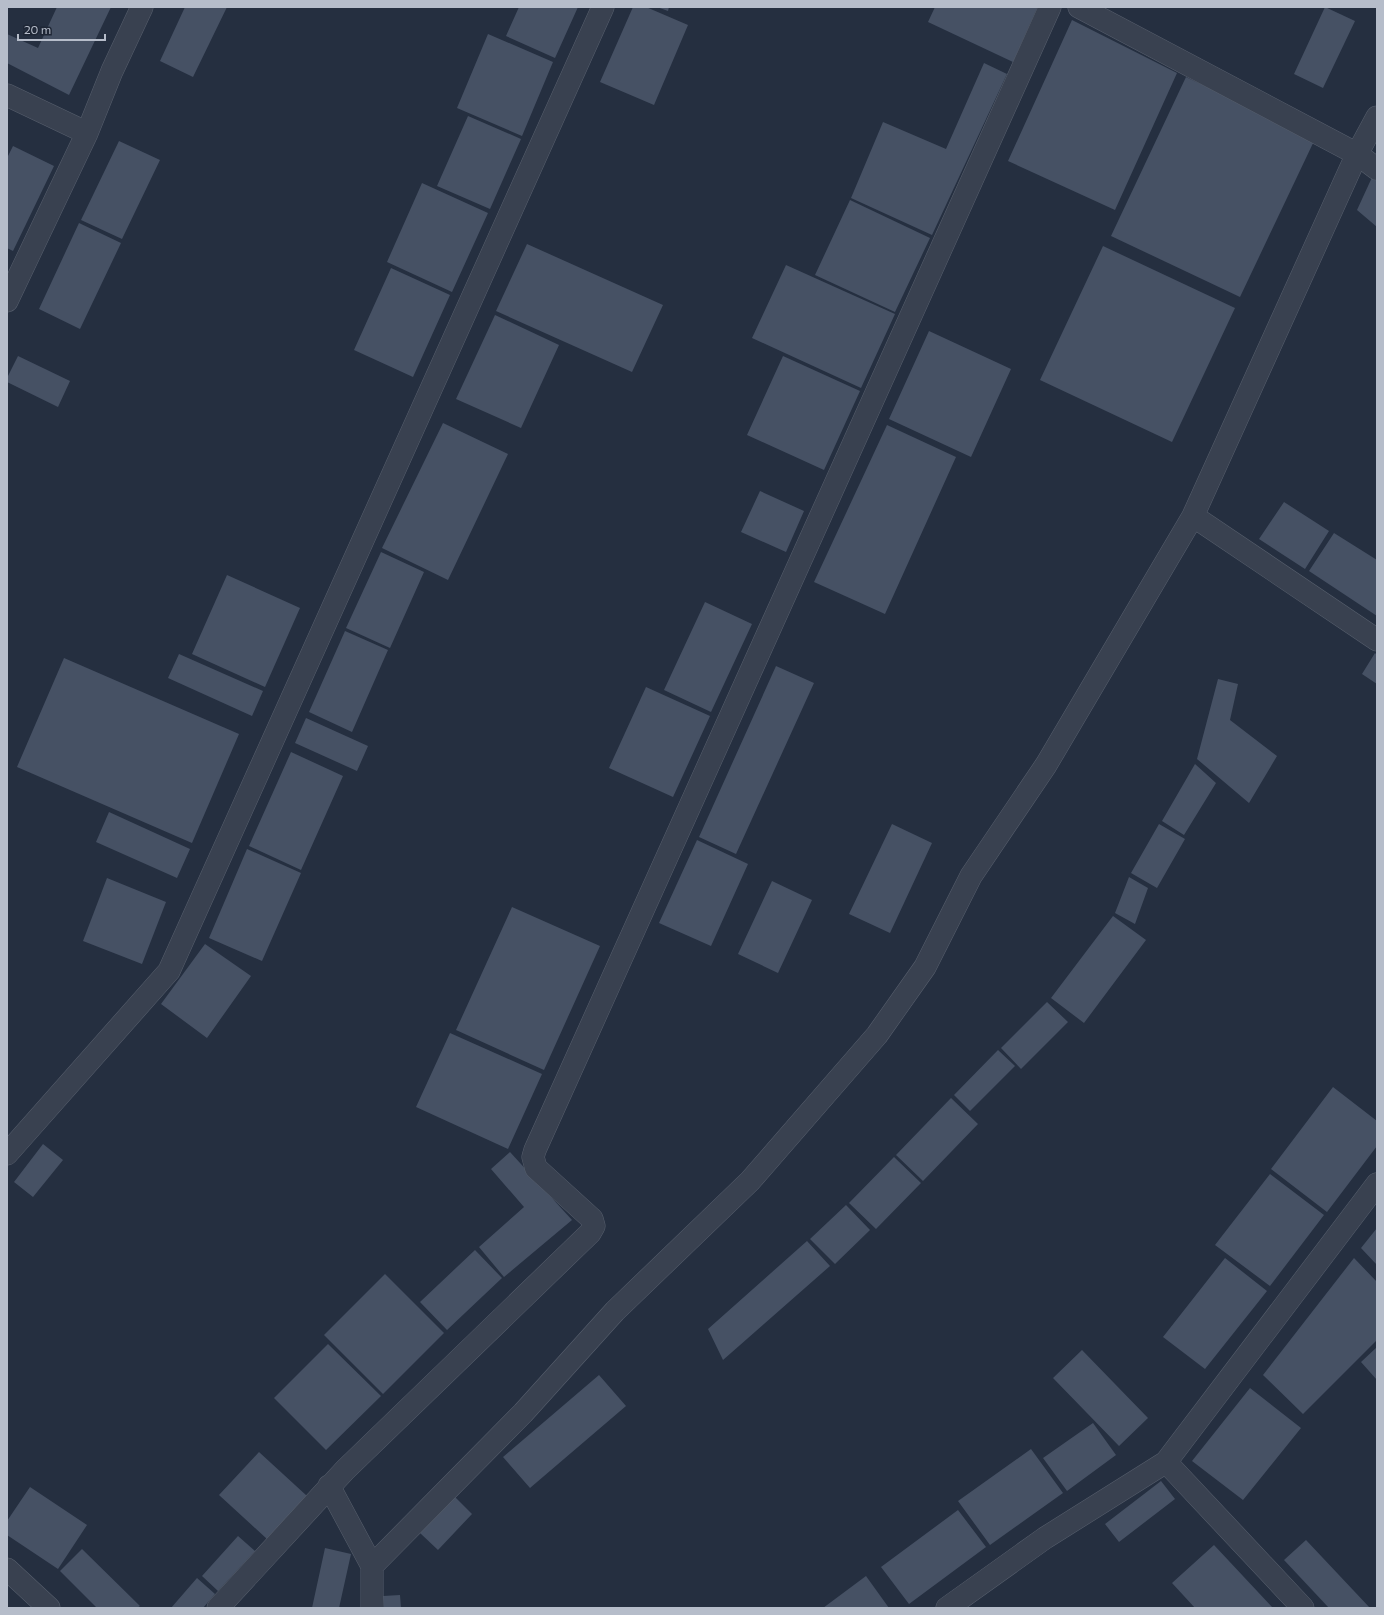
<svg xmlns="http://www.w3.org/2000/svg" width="1384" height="1615" font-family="Commissioner,sans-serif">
	<rect width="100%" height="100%" fill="#252f40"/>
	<path fill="#465164" d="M57,7h54l-42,88 -62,-32v-29l31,14z
		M185,7h42l-34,70 -33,-16z
		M519,7h59l-23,51 -49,-22z
		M633,7h13l42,18 -34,80 -54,-23z
		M657,7h12l-1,4z
		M935,7h100l2,1 -24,54 -85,-40z
		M1325,7l30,14 -32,67 -29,-14z
		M1072,20l105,53 -62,137 -107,-49z
		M488,34l65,28 -31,74 -65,-28z
		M984,63l23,11 -75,161 -81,-37 32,-76 63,27z
		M1186,77l129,62 -75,158 -129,-61z
		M468,116l53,23 -31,70 -53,-23z
		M119,141l41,19 -38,79 -41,-19z
		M13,146l41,20 -41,85 -6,-3v-90z
		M1374,173l3,2v52l-20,-17z
		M422,183l66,30 -36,79 -65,-30z
		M850,200l80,38 -35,74 -80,-37z
		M79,223l42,20 -41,86 -41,-20z
		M527,244l136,61 -31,67 -136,-61z
		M1103,246l132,62 -63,134 -132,-62z
		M786,265l109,49 -34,74 -109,-50z
		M391,268l59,27 -37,82 -59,-27z
		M495,315l64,30 -38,83 -65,-29z
		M929,331l82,38 -40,88 -82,-38z
		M18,356l52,25 -12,26 -51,-25v-4z
		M783,356l77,35 -36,79 -77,-35z
		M443,423l65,31 -60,126 -66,-32z
		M887,425l69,32 -71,157 -71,-32z
		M760,491l44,20 -18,41 -45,-20z
		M1284,502l45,29 -24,38 -46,-30z
		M1334,533l43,27v56l-68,-45z
		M381,552l43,20 -34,76 -44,-20z
		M227,575l73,33 -35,79 -73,-33z
		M705,602l47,22 -41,88 -47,-22z
		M345,631l43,19 -36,82 -43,-20z
		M1375,653l2,2v29l-15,-10z
		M179,654l84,37 -11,25 -84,-38z
		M64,658l175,76 -47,109 -175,-76z
		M776,666l38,17 -78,171 -37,-17z
		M1218,679l20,5 -8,36 47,36 -28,47 -52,-44z
		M646,687l64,29 -37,81 -64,-29z
		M306,718l62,28 -11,25 -62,-28z
		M291,752l52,24 -42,94 -52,-24z
		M1195,764l21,19 -32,52 -22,-14z
		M109,812l81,37 -13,29 -81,-36z
		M892,824l40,19 -42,90 -41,-19z
		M1159,824l26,15 -28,49 -26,-15z
		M697,840l51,24 -37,82 -52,-23z
		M247,849l54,24 -39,88 -53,-23z
		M1129,877l19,11 -13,36 -20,-11z
		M107,878l59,24 -24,62 -59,-23z
		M772,881l40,19 -34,73 -40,-19z
		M512,907l88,39 -56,124 -88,-40z
		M1113,916l33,24 -62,83 -33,-25z
		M205,944l46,32 -44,62 -46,-34z
		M1047,1002l21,20 -47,47 -20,-21z
		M450,1033l92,41 -34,75 -92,-42z
		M998,1050l17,16 -45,45 -16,-16z
		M1333,1087l44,34v25l-50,66 -56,-43z
		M951,1098l27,26 -55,57 -27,-26z
		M43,1144l20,16 -30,37 -19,-15z
		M510,1152l62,68 -68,57 -25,-30 45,-40 -33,-38z
		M894,1157l27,26 -45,46 -27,-26z
		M1270,1174l54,41 -54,71 -55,-41z
		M846,1205l24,25 -35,34 -25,-25z
		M1377,1228v37l-16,-17z
		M807,1241l23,25 -107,94 -15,-31z
		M475,1250l27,28 -55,52 -27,-28z
		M1225,1258l42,33 -62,78 -42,-32z
		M1354,1258l23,24v58l-74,74 -40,-39z
		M385,1274l59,59 -61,61 -59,-59z
		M328,1344l53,52 -55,54 -52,-52z
		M1377,1347v33l-16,-18z
		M1082,1350l66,68 -29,28 -66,-68z
		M599,1375l27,31 -96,82 -27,-31z
		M1250,1388l51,40 -58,72 -51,-39z
		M1093,1423l23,32 -49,36 -24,-33z
		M1031,1449l32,44 -73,52 -32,-44z
		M259,1452l48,44 -40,43 -48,-44z
		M1161,1481l14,18 -56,43 -14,-18z
		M30,1487l57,38 -29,44 -51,-34v-14z
		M455,1497l17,17 -34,36 -18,-17z
		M958,1510l28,37 -77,57 -28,-37z
		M238,1536l17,15 -37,40 -16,-15z
		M1306,1540l64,68h-41l-45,-48z
		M1214,1545l58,62 -1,1h-76l-23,-25z
		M325,1548l26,6 -12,54h-27z
		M82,1549l58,57 -3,2h-40l-37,-37z
		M866,1576l23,32h-66z
		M197,1578l18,16 -12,14h-32z
		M400,1595l1,13h-17l-1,-12z"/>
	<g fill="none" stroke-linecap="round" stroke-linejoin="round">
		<g stroke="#575f6d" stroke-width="23">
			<path id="minor" d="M1079,7l278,147 20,15
				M7,95l80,38
				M7,301l80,-168 25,-62 30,-64
				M1193,516l184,124
				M7,1154l162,-183 434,-964
				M1166,1462l137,146
				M329,1486l43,80v42
				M372,1566l151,-153 92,-102 135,-130 127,-146 48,-68 46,-91 75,-111 147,-249 164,-362 20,-37
				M7,1569l42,39
				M218,1608l127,-138 245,-237 4,-7 -2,-7 -56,-51 -3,-11 2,-7 515,-1143
				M947,1608l98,-70 121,-76 211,-278"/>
		</g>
		<use href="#minor" stroke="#394150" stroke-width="22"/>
	</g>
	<rect width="1384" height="1615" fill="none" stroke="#b6bdca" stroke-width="16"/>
	<path d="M18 34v6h87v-6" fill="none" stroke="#b6bdca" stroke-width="2"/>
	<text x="24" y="34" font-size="12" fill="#b6bdca" stroke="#1e2635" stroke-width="3" paint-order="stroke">20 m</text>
</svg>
